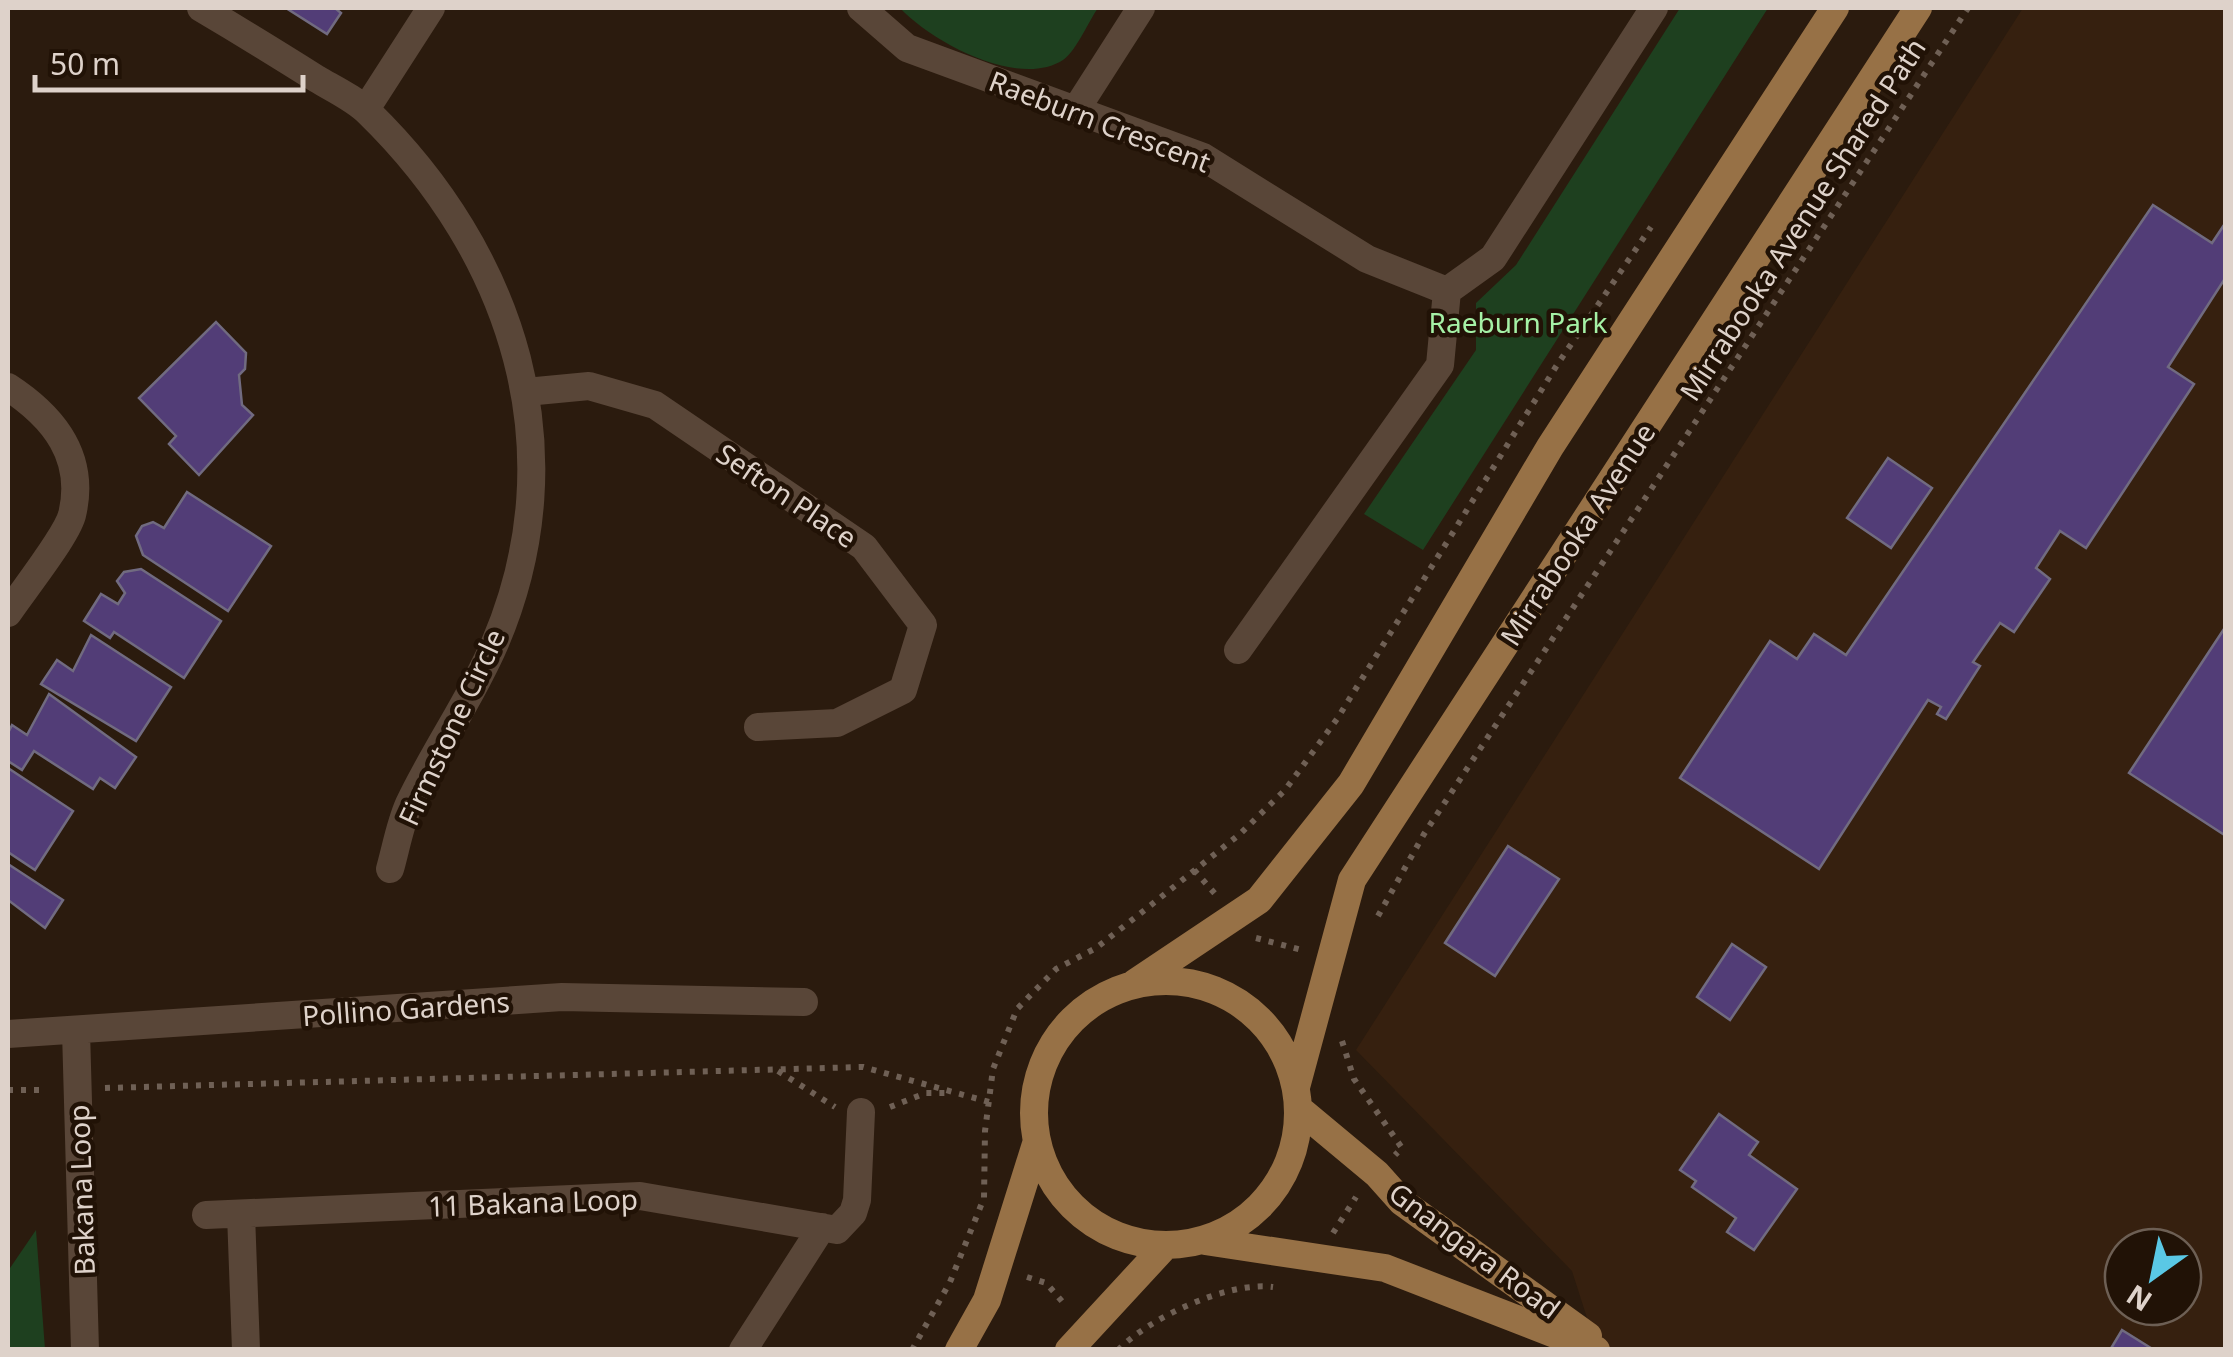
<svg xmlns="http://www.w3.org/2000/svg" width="2233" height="1357" font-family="'Noto Sans',sans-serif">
	<rect width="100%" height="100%" fill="#2b1b0e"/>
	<path fill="#36200f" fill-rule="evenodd" d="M2023,8h202v1341h-628l-25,-78 -216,-221zM2123,1247h60v60h-60z"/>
	<path fill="#1e401f" d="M900,8h198c-10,14 -21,42 -35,52 -45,29 -131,-18 -163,-52z
		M1680,8h88l-345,542 -59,-36 112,-164v-47l40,-38z
		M36,1230l9,119h-37v-78z"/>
	<path fill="#523d77" stroke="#716b80" stroke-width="2.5" d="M286,8h49l6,5 -14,21z
		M2153,205l59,38 14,-21v55l-58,90 26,17 -108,164 -26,-17 -24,37 14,11 -36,53 -14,-9 -27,39 7,4 -34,53 -9,-5 4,-7 -13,-7 -109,169 -139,-91 90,-137 27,18 17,-25 32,21z
		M216,322l30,31 -1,16 -6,6 3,30 11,10 -54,60 -30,-31 7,-8 -37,-38z
		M1888,458l44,30 -41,60 -44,-30z
		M187,492l84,54 -43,65 -85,-56 -7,-19 6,-10 11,-4 11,6z
		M141,569l80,52 -37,57 -70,-46 -4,6 -26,-17 17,-27 17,10 7,-11 -8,-12 7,-9z
		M2226,626v210l-97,-63z
		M91,635l80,52 -35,54 -95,-57 16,-24 16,11z
		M49,694l87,63 -21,31 -15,-10 -7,11 -59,-38 -12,19 -14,-9v-28l4,-8 15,10z
		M8,768l65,43 -38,59 -27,-18z
		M1508,846l51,33 -64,97 -50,-33z
		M8,864l55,36 -18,28 -37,-28z
		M1732,944l34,23 -36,53 -33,-23z
		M1719,1114l39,28 -9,13 48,34 -43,61 -27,-18 9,-14 -44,-31 4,-6 -16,-11z
		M2122,1330l32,20h-44z"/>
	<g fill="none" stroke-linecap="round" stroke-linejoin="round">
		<path stroke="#6f6055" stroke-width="6" stroke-dasharray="5 8" stroke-linecap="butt" d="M1194,870l23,26
			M1378,916l46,-82 544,-826
			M1256,938l46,12
			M1342,1041l12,38 48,69 -7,7
			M778,1071l57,36
			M105,1088l758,-21 126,35
			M8,1090h39
			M890,1107l36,-14h19
			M1333,1233l23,-36
			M1027,1277l19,6 21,24
			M912,1350l38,-68 34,-84 1,-67 8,-62 24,-60 39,-40 40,-21 50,-39 94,-75 45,-44 52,-71 220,-354 94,-138
			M1118,1350c31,-32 110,-69 155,-63"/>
		<path stroke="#594638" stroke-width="28" d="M201,8c39,23 78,47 116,71 17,10 38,20 51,33 146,142 209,339 127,531 -24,56 -60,106 -86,161 -9,20 -13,44 -19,65
			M861,8l46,40 296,109 164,102 80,32 46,-33 161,-250
			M1077,108l64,-100
			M366,109l65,-101
			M8,387c46,30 78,70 64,128 -6,22 -50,77 -64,98
			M526,392l63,-6 66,19 209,142 59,78 -20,65 -66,33 -79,4
			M1238,650l202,-285 7,-74
			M76,1031l9,319
			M8,1034l554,-37 242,5
			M241,1214l5,136
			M206,1215l434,-19 197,34 16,-17 4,-13 4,-88
			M743,1350l79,-123"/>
		<path stroke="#977146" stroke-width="28" d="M1034 1113a132 132 0 1 1 264 0a132 132 0 1 1-264 0Z
			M1135,983l124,-83 92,-116 199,-337 285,-439
			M1296,1087l56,-207 566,-872
			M1299,1109l78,65 25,28 186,134
			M1205,1241l180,27 211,82
			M959,1350l28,-50 49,-156
			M1069,1350l97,-105"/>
	</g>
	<g text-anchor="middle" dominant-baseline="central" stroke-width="9" stroke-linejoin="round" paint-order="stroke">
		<g font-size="28" fill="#ded2ca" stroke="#211206">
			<text transform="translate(1100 121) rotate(21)">Raeburn Crescent</text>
			<text transform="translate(1802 219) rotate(-57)">Mirrabooka Avenue Shared Path</text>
			<text transform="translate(787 495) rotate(34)">Sefton Place</text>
			<text transform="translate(1577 534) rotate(-57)">Mirrabooka Avenue</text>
			<text transform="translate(451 727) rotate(-65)">Firmstone Circle</text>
			<text transform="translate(406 1008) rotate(-4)">Pollino Gardens</text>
			<text transform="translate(81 1190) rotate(-92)">Bakana Loop</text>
			<text transform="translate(533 1202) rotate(-2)">11 Bakana Loop</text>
			<text transform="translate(1475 1250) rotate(37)">Gnangara Road</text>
		</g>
		<g font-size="28" fill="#a5f1a6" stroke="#211206">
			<text x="1518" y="322">Raeburn Park</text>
		</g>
	</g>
	<rect width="2233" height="1357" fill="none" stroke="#ded2ca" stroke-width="20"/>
	<g transform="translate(2153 1277) rotate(213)"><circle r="48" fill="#211206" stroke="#6d5f54" stroke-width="2.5"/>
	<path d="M0-8L18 38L0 25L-18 38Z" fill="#5ac8e5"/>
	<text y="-15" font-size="28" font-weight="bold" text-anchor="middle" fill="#ded2ca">N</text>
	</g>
	<path d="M35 75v15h268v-15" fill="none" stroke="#ded2ca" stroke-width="5"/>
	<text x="50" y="75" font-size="30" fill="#ded2ca" stroke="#211206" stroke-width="8" paint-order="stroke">50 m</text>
</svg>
